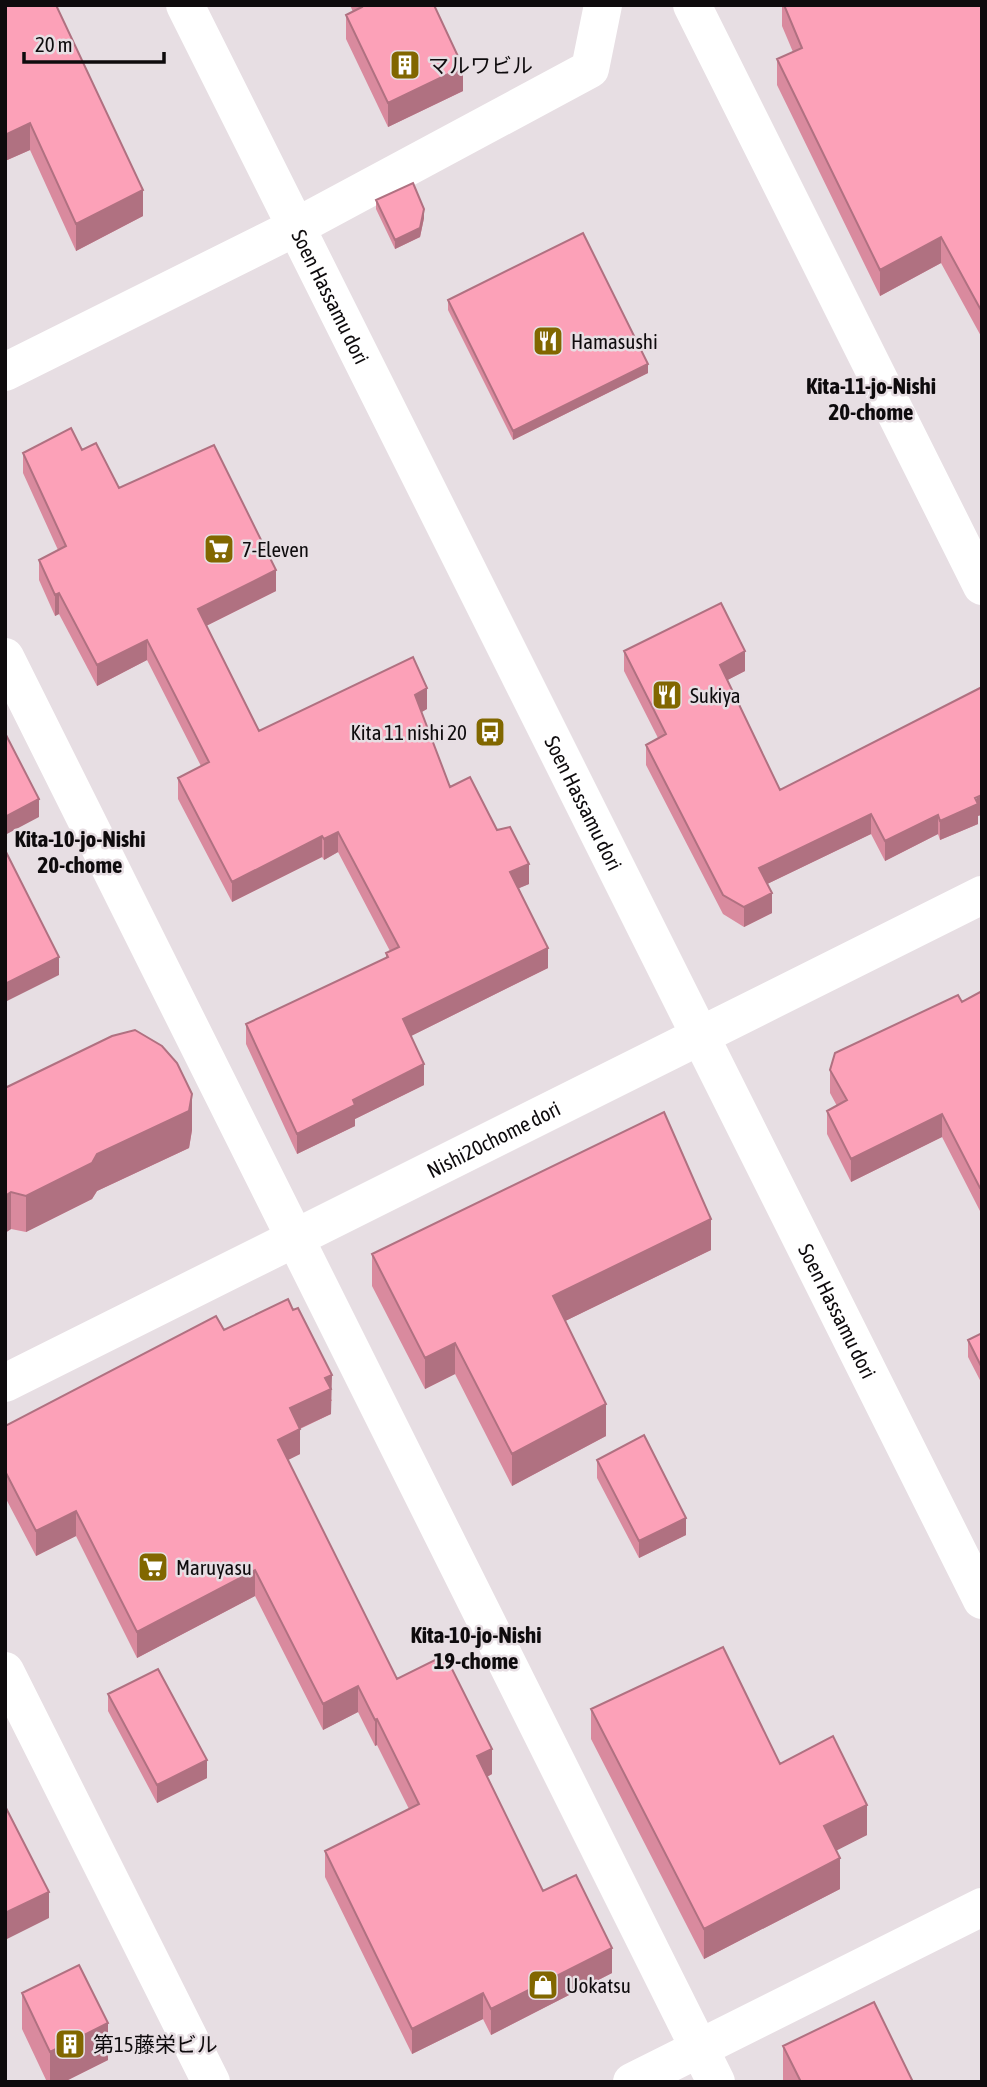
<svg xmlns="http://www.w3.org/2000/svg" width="987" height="2087" font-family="'Asap Condensed','Noto Sans JP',sans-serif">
	<rect width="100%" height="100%" fill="#e7dee3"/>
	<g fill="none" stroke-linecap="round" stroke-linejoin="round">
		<path stroke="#fff" stroke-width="38" d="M692,5l290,581
			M296,227l294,-158 13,-64
			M5,657l711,1425
			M5,1671l206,411
			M632,2082l350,-175"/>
		<g stroke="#fff" stroke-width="38">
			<path id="s1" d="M185,5l797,1595"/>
			<path d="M5,372l291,-145"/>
			<path id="s2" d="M5,1383l977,-488"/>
		</g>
	</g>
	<path fill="#d98a9e" d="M5,5l138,211 -67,35 -46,-101 -25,11z
		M350,5h84l29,86 -75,36 -42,-88v-24l7,-3z
		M782,5h200v333l-41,-75 -61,33 -103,-211v-26l16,-7 -11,-26z
		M376,200l48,18 -4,19 -25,12 -19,-40z
		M448,300l200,73 -135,67 -65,-130z
		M82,450l37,38 157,103 -70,35 53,105 168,-22 -6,3 29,75 47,43 32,54 -10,4 29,80 -137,68 13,49 -69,34v7l-58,28 -51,-110v-20l140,-66v-5l4,-2 -52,-99 -14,8 -2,-3 -90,45 -54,-103v-21l23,-12 -54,-106 -50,26 -38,-72 -4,2 -16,-36v-20l19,-10 -35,-77v-20z
		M624,651l121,20 -18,9 53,110 198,26v8l-38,16 -2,-6 -53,27 -14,-27 -104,50 5,29 -28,14 -21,-13 -77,-149v-20l12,-7 -34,-67z
		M982,991l-2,220 -38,-74 -91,45 -24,-48v-23l10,-5 -7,-13v-23z
		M5,1088l187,42 -3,18 -92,43 -5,8 -66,33 -15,-3 -6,4z
		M711,1250l-146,71 41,115 -94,50 -57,-112 -30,15 -53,-103v-32z
		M293,1310l39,91h-1v13l-31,15v25l-12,6 109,219 95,95 -5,3 56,114 69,82 -121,62 -8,-16 -71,35 -87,-177v-26l84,-42 -32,-64 -2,1 -17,-34 -35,18 -68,-134 -118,62 -61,-122 -40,20 -31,-59v-71l219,-96z
		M982,1333v51l-14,-27v-17z
		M597,1460l89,75 -47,23 -42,-80z
		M108,1694l99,84 -50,25 -49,-92z
		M591,1709l189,55 87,71 -31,15 4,39 -136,70 -113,-220z
		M22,1993l86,67 -44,22h-17l-25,-53z
		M783,2046l130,36h-130z"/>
	<path fill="#b07181" d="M463,67v24l-75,36v-24z
		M30,123v27l-25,11v-26z
		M143,190v26l-67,35v-27z
		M424,209v9l-4,19 -25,12v-9z
		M941,237v26l-61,33v-26z
		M648,364v9l-135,67v-9z
		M276,570v21l-78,39v-21z
		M59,593v21l-4,2v-21z
		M147,640v20l-50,26v-21z
		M745,651v20l-25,13v-19z
		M427,688v21l-12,7v-21z
		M982,795v20l-4,1v8l-38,16v-19z
		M39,799v18l-34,18v-18z
		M871,814v20l-112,54v-20z
		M938,815v19l-53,27v-20z
		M338,832v20l-14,8v-21z
		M322,836v21l-90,45v-20z
		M529,864v20l-19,8v-20z
		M772,893v20l-28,14v-20z
		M548,948v20l-145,72v-21z
		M59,957v18l-54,27v-18z
		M424,1064v21l-69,34v7l-58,28v-20l56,-34z
		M192,1094v36l-3,18 -92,43 -5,8 -66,33v-36l71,-42z
		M942,1114v23l-91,45v-23z
		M982,1187v23l-2,1v-23z
		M11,1192v37l-6,4v-37z
		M711,1219v31l-158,77v-31z
		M455,1343v31l-30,15v-31z
		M332,1375l-1,39 -41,19v-25l35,-30z
		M606,1404v32l-94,50v-32z
		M300,1429v25l-22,11v-25z
		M76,1511v25l-40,20v-25z
		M686,1518v17l-47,23v-17z
		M255,1570v26l-118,62v-26z
		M358,1686v26l-35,18v-26z
		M377,1719v26l-2,1v-26z
		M492,1749v25l-15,8v-26z
		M207,1760v18l-50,25v-18z
		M867,1805v30l-43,22v-31z
		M840,1858v31l-136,70v-30z
		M49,1892v26l-44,22v-27z
		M612,1948v25l-121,62v-26z
		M483,1993v26l-71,35v-25z
		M108,2023v37l-44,22h-14v-30z"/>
	<path fill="#fca1b8" stroke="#b07181" stroke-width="2" d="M5,5h51l87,185 -67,34 -46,-101 -25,12z
		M361,5h73l29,62 -75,36 -42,-88 16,-8z
		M784,5h198v307l-41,-75 -61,33 -103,-211 25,-11z
		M413,183l11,26 -4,19 -25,12 -19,-40z
		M583,233l65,131 -135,67 -65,-131z
		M71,428l11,22 14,-7 23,45 95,-43 62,125 -78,39 61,122 154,-74 14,31 -12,7 35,92 20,-10 27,53 13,-3 19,37 -19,8 38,76 -145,71 21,45 -71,36 2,5 -58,29 -51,-110 142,-67 -2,-4 13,-6 -61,-115 -14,7 -2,-3 -90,46 -54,-104 31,-16 -62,-122 -50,25 -38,-72 -4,2 -16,-35 27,-14 -43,-93z
		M721,603l24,48 -25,14 60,125 202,-103v108l-7,3 3,6 -38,17 -2,-6 -53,26 -14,-27 -112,54 13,25 -28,14 -21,-12 -77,-150 20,-11 -42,-83z
		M5,733l34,66 -34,18z
		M5,850l54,107 -54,27z
		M982,991v196l-2,1 -38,-74 -91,45 -24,-48 20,-11 -17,-30 5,-17 123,-58 4,7z
		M135,1030l27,16 15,17 15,31 -3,17 -92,43 -5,9 -66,33 -15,-4 -6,4v-108l107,-52z
		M664,1112l47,107 -158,77 53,108 -94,50 -57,-111 -30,15 -53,-104z
		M288,1299l5,11 5,-2 34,67 -7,3 6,11 -41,19 10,21 -22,11 119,239 48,-24 47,94 -15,7 66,135 33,-16 36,73 -121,61 -8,-16 -71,36 -87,-178 94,-47 -42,-85 -2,1 -17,-34 -35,18 -68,-134 -118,62 -61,-121 -40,20 -31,-60v-45l211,-110 8,14z
		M982,1333v35l-14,-28z
		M644,1435l42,83 -47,23 -42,-81z
		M723,1647l57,117 53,-28 34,69 -43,21 16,32 -136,71 -113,-220z
		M158,1669l49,91 -50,25 -49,-91z
		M5,1806l44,86 -44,21z
		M79,1965l29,58 -58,29 -28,-59z
		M874,2002l39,80h-112l-18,-36z"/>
	<defs>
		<g id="building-square" transform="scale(1.575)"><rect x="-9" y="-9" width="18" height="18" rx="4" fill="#816700" stroke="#e7dee3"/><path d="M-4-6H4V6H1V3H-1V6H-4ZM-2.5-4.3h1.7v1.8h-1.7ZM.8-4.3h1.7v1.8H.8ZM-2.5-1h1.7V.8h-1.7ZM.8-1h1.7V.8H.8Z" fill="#fff"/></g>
		<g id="restaurant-square" transform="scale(1.575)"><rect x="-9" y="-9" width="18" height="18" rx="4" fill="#816700" stroke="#e7dee3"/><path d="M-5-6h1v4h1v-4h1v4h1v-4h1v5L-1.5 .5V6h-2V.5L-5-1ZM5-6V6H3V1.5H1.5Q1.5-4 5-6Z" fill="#fff"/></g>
		<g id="supermarket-square" transform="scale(1.575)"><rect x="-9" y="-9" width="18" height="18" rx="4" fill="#816700" stroke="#e7dee3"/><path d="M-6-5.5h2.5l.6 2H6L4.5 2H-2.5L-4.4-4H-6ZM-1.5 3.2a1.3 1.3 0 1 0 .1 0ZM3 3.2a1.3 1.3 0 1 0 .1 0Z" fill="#fff"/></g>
		<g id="bus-square" transform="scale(1.575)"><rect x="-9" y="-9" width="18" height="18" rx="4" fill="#816700" stroke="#e7dee3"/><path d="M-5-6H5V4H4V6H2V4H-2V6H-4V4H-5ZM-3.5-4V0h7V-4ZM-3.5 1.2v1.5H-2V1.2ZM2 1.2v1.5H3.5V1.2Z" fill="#fff"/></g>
		<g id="shop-square" transform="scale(1.575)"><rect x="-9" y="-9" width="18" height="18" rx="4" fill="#816700" stroke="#e7dee3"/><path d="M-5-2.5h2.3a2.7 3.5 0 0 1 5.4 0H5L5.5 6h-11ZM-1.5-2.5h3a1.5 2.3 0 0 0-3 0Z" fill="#fff"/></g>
	</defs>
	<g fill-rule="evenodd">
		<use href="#building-square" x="405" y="65"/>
		<use href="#restaurant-square" x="548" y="341"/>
		<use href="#supermarket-square" x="219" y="549"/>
		<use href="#restaurant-square" x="667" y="695"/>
		<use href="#bus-square" x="490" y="732"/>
		<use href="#supermarket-square" x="153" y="1567"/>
		<use href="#shop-square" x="543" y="1985"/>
		<use href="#building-square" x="70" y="2044"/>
	</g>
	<g text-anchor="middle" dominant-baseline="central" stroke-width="5" stroke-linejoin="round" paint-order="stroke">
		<g font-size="21" fill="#0e0b0d" stroke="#e7dee3" text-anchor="start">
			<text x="428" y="65">マルワビル</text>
			<text x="571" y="341">Hamasushi</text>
			<text x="242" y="549">7-Eleven</text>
			<text x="690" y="695">Sukiya</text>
			<text x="467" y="732" text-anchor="end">Kita 11 nishi 20</text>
			<text x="176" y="1567">Maruyasu</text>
			<text x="566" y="1985">Uokatsu</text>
			<text x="93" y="2044">第15藤栄ビル</text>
		</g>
		<g font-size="21" fill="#0e0b0d" stroke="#e7dee3">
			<text stroke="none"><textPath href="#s1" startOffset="326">Soen Hassamu dori</textPath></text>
			<text stroke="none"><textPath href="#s1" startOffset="892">Soen Hassamu dori</textPath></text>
			<text stroke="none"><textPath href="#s2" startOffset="546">Nishi20chome dori</textPath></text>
			<text stroke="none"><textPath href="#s1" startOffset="1460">Soen Hassamu dori</textPath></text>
		</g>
		<g font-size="23" font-weight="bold" fill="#0e0b0d" stroke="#e7dee3">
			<text x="871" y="386">Kita-11-jo-Nishi<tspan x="871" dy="26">20-chome</tspan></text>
			<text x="80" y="839">Kita-10-jo-Nishi<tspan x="80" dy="26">20-chome</tspan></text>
			<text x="476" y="1635">Kita-10-jo-Nishi<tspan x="476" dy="26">19-chome</tspan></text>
		</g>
	</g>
	<rect width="987" height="2087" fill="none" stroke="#0e0b0d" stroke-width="14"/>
	<path d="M24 52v10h140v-10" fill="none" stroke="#0e0b0d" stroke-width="3.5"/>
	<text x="35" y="52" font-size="21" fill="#0e0b0d" stroke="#e7dee3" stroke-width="5" paint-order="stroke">20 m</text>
</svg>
